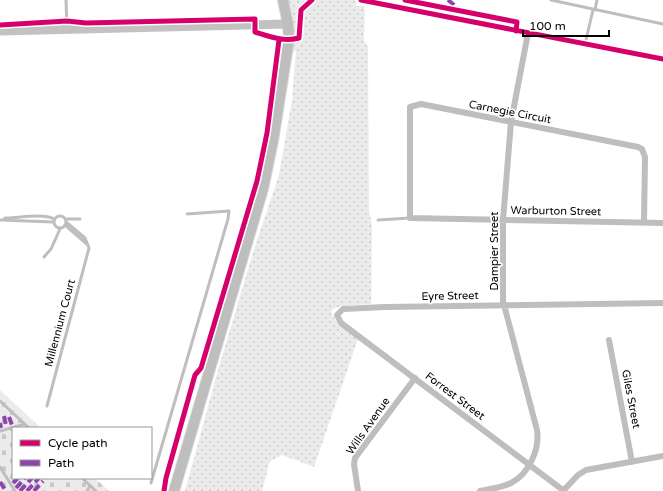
<svg xmlns="http://www.w3.org/2000/svg" width="663" height="491" font-family="'Varela Round',sans-serif">
	<defs>
		<pattern id="grass-dots" width="8" height="8" patternUnits="userSpaceOnUse"><rect width="8" height="8" fill="#ebebeb"/><path d="M2 2h.1M6 6h.1" fill="none" stroke="#c8c8c8" stroke-width="1.8" stroke-linecap="round"/></pattern>
		<pattern id="cemetery-stones" width="16" height="16" patternUnits="userSpaceOnUse"><rect width="16" height="16" fill="#ebebeb"/><path d="M2 7V4a2 2 0 0 1 4 0v3zM10 15v-3a2 2 0 0 1 4 0v3z" fill="#c8c8c8"/></pattern>
	</defs>
	<rect width="100%" height="100%" fill="#fff"/>
	<path fill="url(#grass-dots)" d="M288,0h67l2,6h8l-1,34 4,7 1,164 3,14 -1,79 -30,2 -8,3 -2,3 5,9 22,18 -44,128 -32,-12 -12,6 -8,30h-77l31,-114 38,-128 25,-74 13,-75 4,-49 -3,1v-26z"/>
	<path fill="url(#cemetery-stones)" d="M0,390l41,38h-28v50h82l14,13h-109z"/>
	<g fill="none" stroke-linecap="round" stroke-linejoin="round">
		<g stroke="#dbdbdb" stroke-width="12">
			<path id="primary" d="M174,491l89,-302 10,-48 16,-101 -1,-16 -5,-24"/>
		</g>
		<path stroke="#bebebe" stroke-width="3" d="M66,0l1,28
			M551,0l112,24
			M595,10l2,-10
			M585,44l8,-34
			M54 222a6 6 0 1 1 12 0a6 6 0 1 1-12 0Z
			M66,219h14
			M0,220l54,2
			M3,220l2,-2c13,0 38,-5 49,1
			M378,220l32,-2
			M65,225l23,20
			M44,257l7,-8 9,-20
			M0,401l29,27
			M47,406l42,-158 -4,-10 -19,-16
			M0,431l25,-7
			M0,467l15,24
			M82,478l14,13
			M151,483l77,-264 1,-8 -42,3
			M87,491l3,-5"/>
		<path stroke="#bebebe" stroke-width="6" d="M361,0l302,59
			M644,222l1,-65 -3,-8 -4,-2 -217,-43 -11,3v111l253,5
			M609,340l23,122
			M358,491l-4,-27 1,-6 60,-80
			M480,491c10,-2 21,-3 31,-8 18,-9 29,-34 26,-53l-34,-129v-81l8,-98 17,-89
			M563,491l15,-16 8,-5 77,-14
			M564,491l-223,-168 -4,-8 6,-6 42,-2 278,-4"/>
		<path stroke="#c2c2c2" stroke-width="9" d="M0,31l288,-7"/>
		<use href="#primary" stroke="#bebebe" stroke-width="10"/>
		<path stroke="#8e44ad" stroke-width="4" stroke-dasharray="8 4" stroke-linecap="butt" d="M448,0l11,9
			M4,416l2,9
			M9,417l3,8
			M0,423l1,5
			M0,482l6,9
			M13,483l5,-5
			M16,488l9,-10
			M20,491l12,-13
			M27,491l12,-13
			M34,491l9,-10"/>
		<g stroke="#fff" stroke-width="8">
			<path id="cycleway" d="M361,0l302,59
				M405,0l112,22 -1,9
				M0,25l67,-4 19,2 169,-4v13c16,5 28,10 44,6l2,-28 11,-10
				M164,491l2,-13 29,-103 6,-7 56,-187 10,-48 12,-93"/>
		</g>
		<use href="#cycleway" stroke="#d6006c" stroke-width="5"/>
	</g>
	<g text-anchor="middle" dominant-baseline="central" stroke-width="3.5" stroke-linejoin="round" paint-order="stroke">
		<g font-size="11" fill="#000" stroke="#fff">
			<text transform="translate(510 112) rotate(11)">Carnegie Circuit</text>
			<text transform="translate(556 211) rotate(1)">Warburton Street</text>
			<text transform="translate(494 251) rotate(-90)">Dampier Street</text>
			<text transform="translate(450 296) rotate(-1)">Eyre Street</text>
			<text transform="translate(60 323) rotate(-75)">Millennium Court</text>
			<text transform="translate(455 396) rotate(37)">Forrest Street</text>
			<text transform="translate(631 399) rotate(79)">Giles Street</text>
			<text transform="translate(368 426) rotate(-55)">Wills Avenue</text>
		</g>
	</g>
	<rect x="12" y="427" width="140" height="52" fill="#ffffff" stroke="#999999"/>
	<rect x="20" y="440" width="20" height="6" fill="#d6006c" stroke="#999999"/>
	<text x="48" y="447" font-size="12" fill="#000000">Cycle path</text>
	<rect x="20" y="460" width="20" height="6" fill="#8e44ad" stroke="#999999"/>
	<text x="48" y="467" font-size="12" fill="#000000">Path</text>
	<path d="M523 30v6h86v-6" fill="none" stroke="#000000" stroke-width="2"/>
	<text x="529" y="30" font-size="12" fill="#000000" stroke="#ffffff" stroke-width="3" paint-order="stroke">100 m</text>
</svg>
